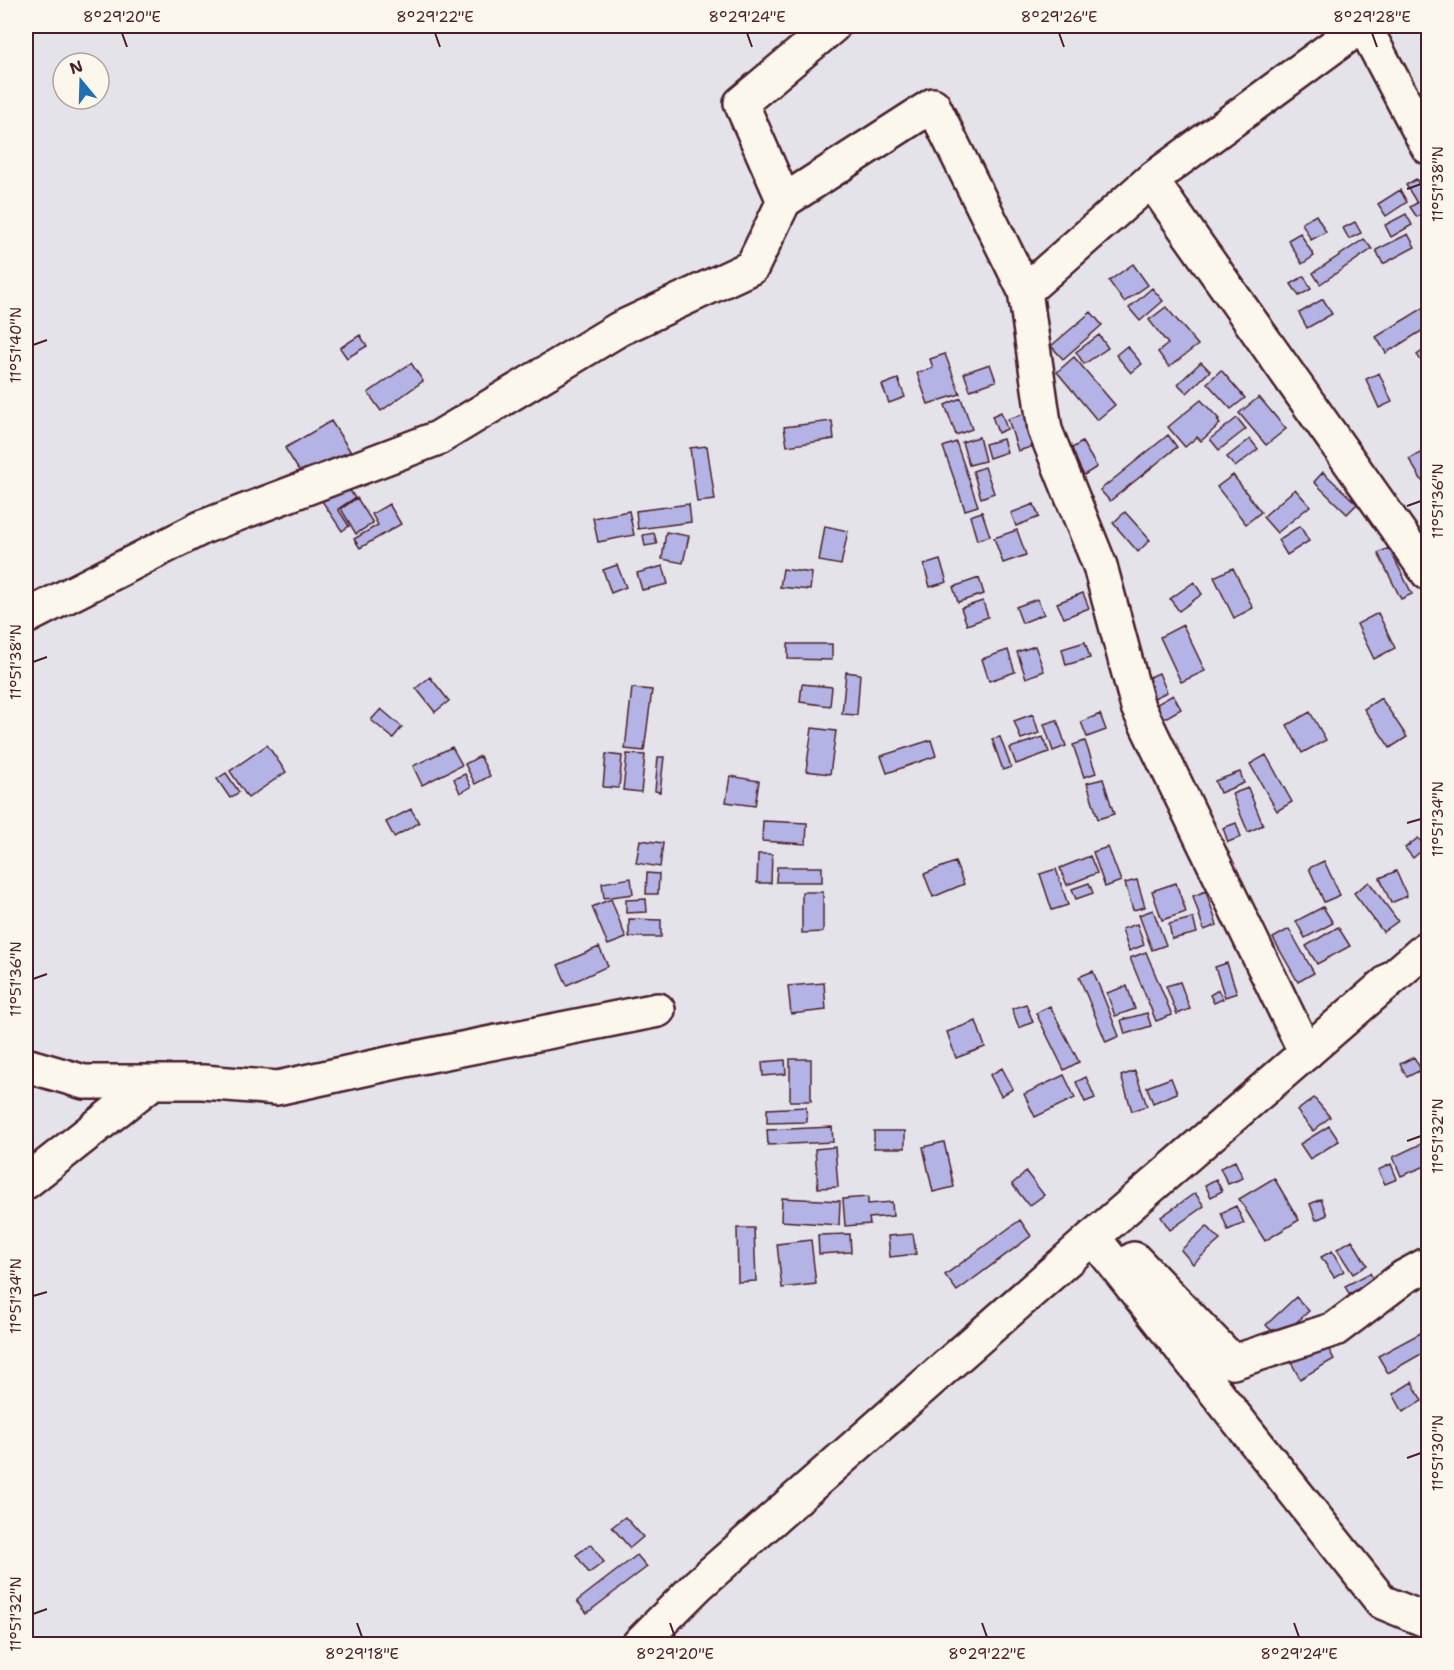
<svg xmlns="http://www.w3.org/2000/svg" width="1454" height="1670" font-family="'Shantell Sans',sans-serif">
	<rect width="100%" height="100%" fill="#e5e3ea"/>
	<filter id="ink" filterUnits="userSpaceOnUse"><feTurbulence type="fractalNoise" baseFrequency=".0167" numOctaves="2"/><feDisplacementMap in="SourceGraphic" scale="12" xChannelSelector="R" yChannelSelector="G"/><feConvolveMatrix kernelMatrix="1 2 1 2 8 2 1 2 1" color-interpolation-filters="sRGB"/></filter>
	<g filter="url(#ink)">
		<path fill="#b3b4e5" stroke="#4a1f2b" stroke-width="1.5" d="M1416,179l12,20v13l-11,5 -7,-10 7,-4 -11,-18z
			M1400,190l7,12 -21,14 -8,-12z
			M1406,214l6,11 -21,12 -6,-12z
			M1316,215l10,17 -15,8 -9,-17z
			M1355,222l6,11 -12,6 -6,-11z
			M1300,233l14,23 -12,8 -14,-24z
			M1408,234l7,13 -32,17 -7,-14z
			M1364,239l8,10 -52,35 -7,-11z
			M1133,264l15,21 -24,17 -15,-21z
			M1304,276l7,13 -12,7 -8,-12z
			M1152,288l11,13 -23,20 -11,-13z
			M1323,299l9,15 -25,14 -8,-15z
			M1428,305v22l-42,26 -10,-16z
			M1166,307l32,38 -29,22 -11,-15 10,-8 -19,-24z
			M1091,312l11,13 -39,34 -12,-13z
			M360,335l7,11 -20,12 -7,-10z
			M1099,335l9,13 -24,16 -8,-12z
			M1127,346l15,18 -11,9 -15,-18z
			M1428,347v23l-11,-15z
			M945,354l15,40 -32,10 -11,-31 16,-5 -3,-9z
			M1074,357l41,48 -18,15 -40,-48z
			M1201,362l9,9 -23,22 -9,-9z
			M411,363l12,18 -42,30 -13,-18z
			M990,364l6,17 -26,9 -6,-17z
			M1221,370l24,28 -14,11 -24,-26z
			M1379,373l13,29 -13,6 -13,-29z
			M898,379l7,18 -16,6 -7,-18z
			M1259,397l27,32 -20,16 -27,-32z
			M961,398l11,31 -16,6 -11,-30z
			M1201,400l18,19 -2,1 3,4 -19,17 -4,-4 -12,10 -17,-20z
			M1001,412l6,17 -9,4 -6,-17z
			M1027,413l10,32 -19,6 -10,-32z
			M1237,418l9,11 -27,21 -9,-11z
			M331,421l23,36 -46,28 -23,-37z
			M832,421l2,18 -47,7 -3,-19z
			M1168,435l9,12 -67,54 -10,-11z
			M979,437l6,24 -16,4 -7,-23z
			M1003,439l4,13 -18,6 -4,-14z
			M1250,439l8,10 -23,18 -8,-10z
			M956,442l22,64 -13,4 -22,-63z
			M1082,442l15,25 -13,8 -15,-25z
			M707,446l8,54 -18,2 -7,-54z
			M1424,451l4,8v18l-6,4 -13,-22z
			M985,467l9,26 -13,5 -8,-27z
			M1323,472l34,32 -10,10 -33,-32z
			M1233,475l28,37 -15,12 -29,-37z
			M345,483l10,15 -17,11 11,17 -7,5 -22,-33z
			M1295,489l15,17 -33,27 -14,-16z
			M357,498l16,25 -17,11 -15,-25z
			M389,504l12,20 -41,24 -6,-9 24,-14 -6,-11z
			M689,504l2,18 -53,7 -2,-18z
			M1034,504l5,13 -23,9 -5,-13z
			M629,511l5,24 -36,7 -5,-24z
			M982,512l8,24 -13,4 -7,-24z
			M1125,512l25,28 -12,12 -25,-29z
			M825,526l23,5 -7,34 -22,-4z
			M1300,526l9,15 -22,14 -9,-15z
			M1017,530l9,25 -23,8 -9,-25z
			M666,532l23,4 -6,27 -21,-4z
			M654,533l3,11 -12,2 -2,-11z
			M1389,548l23,46 -11,5 -23,-46z
			M940,560l7,22 -17,5 -6,-22z
			M617,565l9,22 -15,6 -8,-23z
			M663,566l5,18 -26,6 -5,-17z
			M1233,568l20,40 -19,10 -20,-41z
			M783,569l29,4 -2,17 -30,-3z
			M979,578l5,16 -26,8 -5,-15z
			M1194,582l8,12 -23,17 -9,-12z
			M1083,593l6,15 -25,10 -7,-15z
			M1037,599l7,15 -22,9 -6,-16z
			M983,601l5,16 -21,8 -6,-17z
			M1378,613l17,35 -21,11 -17,-35z
			M1183,625l22,46 -24,11 -21,-45z
			M1085,642l5,16 -24,7 -4,-16z
			M788,644h44v16l-44,-1z
			M1035,646l9,25 -18,7 -9,-26z
			M1008,650l7,22 -26,9 -7,-22z
			M846,672l14,2 -3,41 -15,-1z
			M1159,673l8,19 -13,6 -9,-19z
			M430,677l19,24 -14,11 -19,-24z
			M802,684l30,3 -2,19 -30,-4z
			M632,688l20,2 -8,61 -19,-2z
			M1173,695l8,14 -30,17 -8,-14z
			M1381,698l26,39 -17,11 -26,-39z
			M381,709l21,18 -9,11 -22,-18z
			M1310,712l16,28 -24,13 -15,-28z
			M1033,714l6,19 -18,6 -7,-18z
			M1100,714l6,16 -19,7 -6,-15z
			M1057,720l9,26 -13,5 -9,-27z
			M812,728l24,3 -6,43 -24,-3z
			M1000,737l11,30 -8,3 -11,-31z
			M1043,737l6,15 -33,12 -6,-16z
			M931,740l5,16 -49,17 -6,-17z
			M1085,741l11,32 -12,4 -11,-32z
			M267,745l19,27 -38,26 -18,-27z
			M452,747l10,18 -40,20 -9,-19z
			M606,754l16,2 -3,32 -16,-1z
			M627,754l18,1 -4,37 -18,-2z
			M1266,755l26,47 -15,9 -27,-47z
			M480,756l10,20 -15,8 -10,-20z
			M658,757h6l-4,35 -5,-1z
			M1240,772l4,11 -24,10 -5,-12z
			M226,773l13,19 -9,6 -13,-19z
			M465,774l6,13 -11,6 -6,-14z
			M730,776l29,5 -4,25 -29,-4z
			M1103,779l11,35 -16,5 -11,-36z
			M1248,788l15,37 -15,7 -16,-38z
			M411,809l8,14 -25,14 -8,-15z
			M763,821l44,2 -1,21 -44,-3z
			M1236,823l5,14 -13,5 -5,-14z
			M1418,838l8,9 -13,11 -8,-10z
			M640,840l23,3 -3,24 -24,-4z
			M1108,847l13,34 -16,6 -12,-35z
			M758,854h14l-1,29h-14z
			M1090,856l7,17 -30,12 -7,-17z
			M1324,861l16,34 -16,7 -15,-34z
			M955,862l9,22 -31,13 -9,-23z
			M777,867h45v15h-46z
			M1056,869l12,36 -16,5 -12,-36z
			M1396,871l11,25 -16,7 -11,-25z
			M647,873l12,1 -1,20h-12z
			M631,878l2,16 -29,4 -2,-15z
			M1137,880l8,27 -12,3 -8,-27z
			M1369,882l29,39 -15,11 -29,-39z
			M1089,883l4,10 -17,6 -4,-10z
			M1176,883l10,29 -24,8 -10,-29z
			M1206,891l11,34 -13,5 -11,-34z
			M802,892h21v40l-21,1z
			M611,899l15,39 -18,7 -16,-38z
			M646,899l1,13 -21,1v-13z
			M1323,907l10,16 -28,15 -9,-17z
			M1153,910l13,35 -14,5 -13,-35z
			M1193,918l4,15 -25,6 -3,-15z
			M629,919l32,1v17h-32z
			M1137,924l7,21 -15,6 -7,-22z
			M1338,927l12,19 -33,18 -11,-18z
			M1289,929l25,44 -16,9 -25,-44z
			M599,947l9,19 -41,19 -9,-20z
			M1146,952l26,63 -16,6 -26,-63z
			M1227,963l10,30 -12,4 -10,-30z
			M1093,971l26,65 -13,6 -27,-65z
			M1180,982l10,27 -13,5 -11,-28z
			M824,983l2,27 -35,4 -3,-28z
			M1127,986l8,23 -20,7 -8,-23z
			M1218,990l5,9 -9,4 -4,-8z
			M1026,1004l7,18 -14,6 -7,-19z
			M1050,1006l29,56 -15,8 -28,-57z
			M1147,1013l4,13 -26,8 -4,-14z
			M976,1021l9,26 -29,11 -9,-26z
			M1414,1057l7,13 -14,7 -7,-13z
			M790,1059h21v42h-21z
			M785,1060l1,14 -23,2 -1,-14z
			M1002,1068l11,21 -12,7 -11,-21z
			M1135,1071l12,35 -15,5 -11,-35z
			M1064,1075l11,23 -40,19 -11,-23z
			M1086,1077l9,21 -10,4 -9,-20z
			M1171,1078l6,15 -24,10 -6,-16z
			M1314,1098l16,19 -17,14 -16,-20z
			M806,1107l1,15 -40,1v-14z
			M1329,1126l10,15 -29,18 -10,-15z
			M832,1127l1,15 -65,3 -1,-15z
			M874,1131h31v17h-31z
			M944,1142l10,45 -21,5 -10,-45z
			M1423,1143l5,12v10l-27,11 -8,-19z
			M835,1147l3,40 -20,1 -3,-39z
			M1235,1161l8,17 -15,6 -8,-16z
			M1391,1164l6,15 -12,5 -7,-14z
			M1026,1172l18,23 -15,11 -17,-22z
			M1274,1178l25,42 -34,21 -26,-42z
			M1216,1179l6,12 -11,6 -6,-12z
			M1195,1193l9,13 -34,24 -9,-13z
			M868,1197v7l24,-2 1,14 -24,2 1,6 -25,2 -2,-27z
			M782,1198l58,3 -1,24 -58,-4z
			M1321,1199l6,16 -11,5 -6,-16z
			M1236,1206l8,17 -16,7 -7,-17z
			M1020,1220l11,16 -74,55 -12,-16z
			M1207,1226l13,14 -27,24 -12,-14z
			M737,1228h17l2,53 -18,1z
			M850,1234l1,18 -32,2 -1,-19z
			M913,1234l3,20 -26,3 -2,-21z
			M811,1240l5,44 -34,4 -5,-44z
			M1352,1240l15,25 -14,9 -16,-25z
			M1332,1251l12,20 -10,6 -13,-20z
			M1370,1273l4,8 -25,13 -4,-8z
			M1296,1297l13,14 -30,27 -13,-13z
			M1428,1329v21l-40,23 -10,-17z
			M1325,1343l9,16 -34,20 -9,-17z
			M1428,1368v14l-5,-11z
			M1412,1382l10,19 -19,11 -10,-18z
			M1428,1462v13l-6,-6z
			M625,1517l18,20 -13,11 -18,-21z
			M591,1544l13,18 -15,11 -13,-18z
			M637,1555l10,12 -60,46 -10,-12z"/>
		<g fill="none" stroke-linecap="round" stroke-linejoin="round">
			<g stroke="#4a1f2b" stroke-width="38">
				<path id="minor" d="M833,26l-92,77 43,98 149,-96 92,186 126,-111 277,393
					M1364,26l64,121
					M1151,180l210,-154
					M1025,291l20,139 55,136 38,141 168,346
					M26,617l177,-90 235,-89 181,-109 133,-62 32,-66
					M26,1065l58,17h119l74,6 124,-27 257,-51
					M26,1182l127,-100
					M1093,1237l289,365 46,19
					M1134,1259l99,103 102,-33 69,-52 24,-13"/>
			</g>
			<g stroke="#4a1f2b" stroke-width="38">
				<path id="major" d="M639,1644l59,-59 395,-348 335,-290"/>
			</g>
			<use href="#minor" stroke="#fbf7ec" stroke-width="33"/>
			<use href="#major" stroke="#fbf7ec" stroke-width="33"/>
		</g>
	</g>
	<path fill="none" stroke="#4a1f2b" stroke-width="2" d="M122,33l5,14M435,33l5,14M747,33l5,14M1059,33l5,14M1372,33l5,14M1407,189l14,-5M33,345l14,-5M1407,506l14,-5M33,662l14,-5M1407,823l14,-4M33,979l14,-5M1407,1141l14,-5M33,1296l14,-4M1407,1458l14,-5M33,1614l14,-5M357,1623l5,14M670,1623l5,14M982,1623l5,14M1294,1623l5,14"/>
	<rect width="1454" height="1670" fill="none" stroke="#fbf7ec" stroke-width="66"/>
	<g transform="translate(81 81) rotate(341)"><circle r="28" fill="#fbf7ec" stroke="#b4a19f" stroke-width="1.5"/>
	<path d="M0-4.5L10 22L0 15L-10 22Z" fill="#1f6fb2"/>
	<text y="-9" font-size="16" font-weight="bold" text-anchor="middle" fill="#4a1f2b">N</text>
	</g>
	<rect x="33" y="33" width="1388" height="1604" fill="none" stroke="#4a1f2b" stroke-width="2"/>
	<g font-size="15" text-anchor="middle" fill="#4a1f2b">
		<text x="122" y="22">8°29'20"E</text>
		<text x="435" y="22">8°29'22"E</text>
		<text x="747" y="22">8°29'24"E</text>
		<text x="1059" y="22">8°29'26"E</text>
		<text x="1372" y="22">8°29'28"E</text>
		<text transform="translate(1438 184) rotate(-90)" y="5">11°51'38"N</text>
		<text transform="translate(16 345) rotate(-90)" y="5">11°51'40"N</text>
		<text transform="translate(1438 501) rotate(-90)" y="5">11°51'36"N</text>
		<text transform="translate(16 662) rotate(-90)" y="5">11°51'38"N</text>
		<text transform="translate(1438 819) rotate(-90)" y="5">11°51'34"N</text>
		<text transform="translate(16 979) rotate(-90)" y="5">11°51'36"N</text>
		<text transform="translate(1438 1136) rotate(-90)" y="5">11°51'32"N</text>
		<text transform="translate(16 1296) rotate(-90)" y="5">11°51'34"N</text>
		<text transform="translate(1438 1453) rotate(-90)" y="5">11°51'30"N</text>
		<text transform="translate(16 1614) rotate(-90)" y="5">11°51'32"N</text>
		<text x="362" y="1659">8°29'18"E</text>
		<text x="675" y="1659">8°29'20"E</text>
		<text x="987" y="1659">8°29'22"E</text>
		<text x="1299" y="1659">8°29'24"E</text>
	</g>
</svg>
